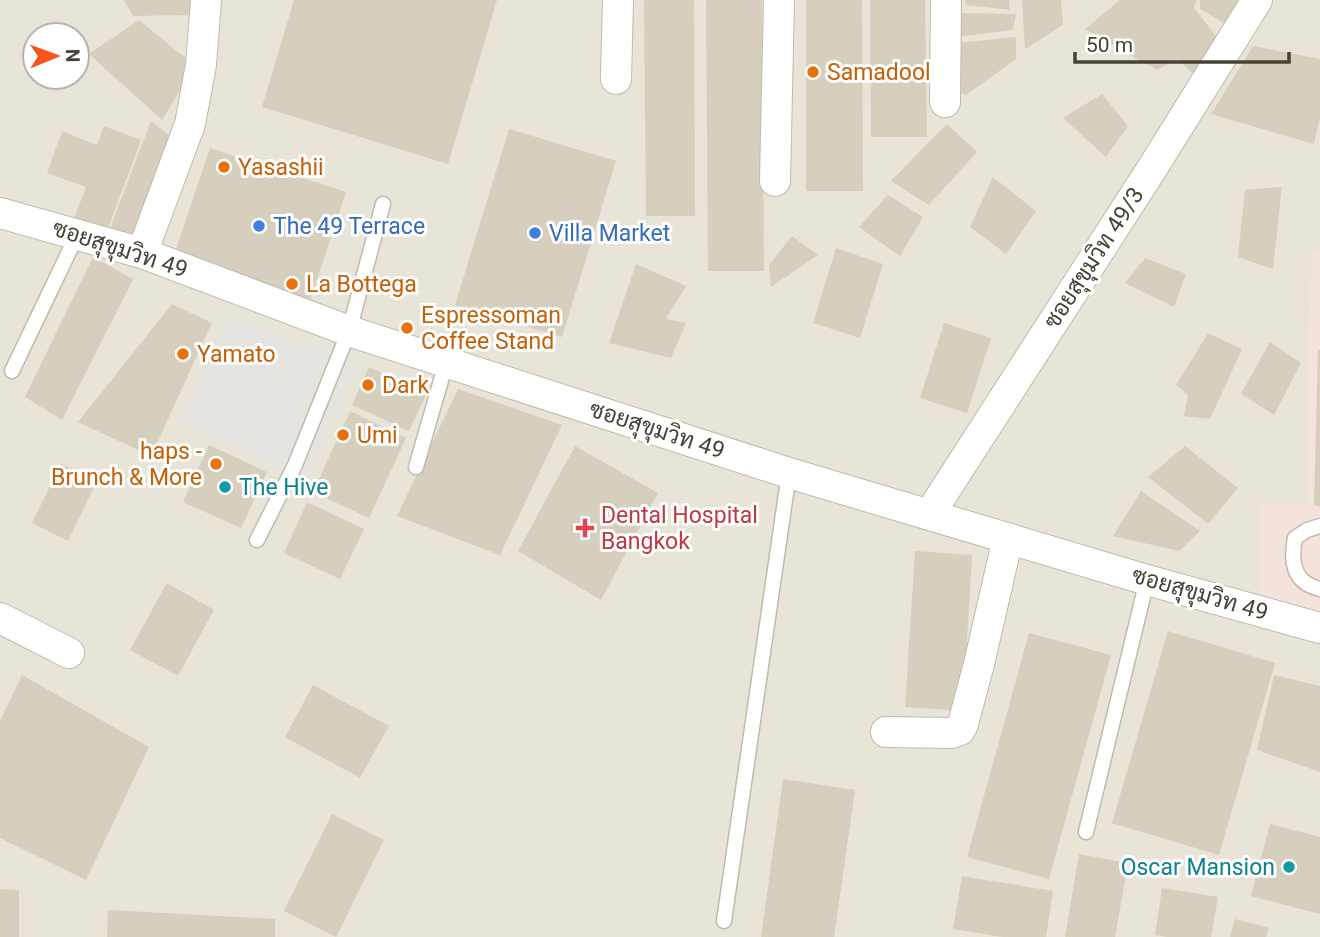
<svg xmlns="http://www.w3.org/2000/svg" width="1320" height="937" font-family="Roboto,Sarabun,sans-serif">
	<rect width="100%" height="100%" fill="#f4f2e9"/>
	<path fill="#e8e4d7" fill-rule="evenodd" d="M0,0h1320v937h-1320zM35,35h42v42h-42z"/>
	<path fill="#f4e2dd" d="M1311,252h9v382l-62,-19 2,-111 46,-1z"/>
	<path fill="#e6e4e0" d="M230,317l130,48 -55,114 -124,-58z"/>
	<path fill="#d6cfbe" d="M124,0h72l-1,15 -62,1z
		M294,0h203l-49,164 -186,-57z
		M644,0h50l1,216h-49z
		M706,0h56l2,271h-56z
		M806,0h56l1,191h-57z
		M870,0h55l2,137h-56z
		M965,0h44l1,10 -44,-5z
		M1022,0h39l2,25 -38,24z
		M1120,0h76l-2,8 22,28 -22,38 -17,-15 -20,11 -72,-41z
		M1200,0h43l-17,24 -26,-15z
		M952,13l64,1 -3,16 -58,7z
		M139,20l56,46 -33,54 -73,-66z
		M1016,37v22l-50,36 -16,-7 7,-45z
		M1253,46l67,13v58l-6,27 -103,-30z
		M1102,94l26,32 -22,31 -43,-39z
		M151,121l19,15 -38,106 -26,-3z
		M947,124l30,28 -48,53 -38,-24z
		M104,126l37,14 -35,94 -33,-13 13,-34 -39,-14 15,-42 35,14z
		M509,129l107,32 -54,176 -107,-32z
		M210,148l136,44 -39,118 -135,-49z
		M993,177l43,34 -30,43 -36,-27z
		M1282,187l-9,82 -35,-12 7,-67z
		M888,195l35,22 -23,39 -41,-29z
		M792,236l26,19 -47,32 -2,-22z
		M836,248l47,16 -23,74 -47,-15z
		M93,257l40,22 -71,141 -37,-23z
		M1145,258l41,16 -12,33 -49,-24z
		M636,264l50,22 -20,33 20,4 -15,35 -62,-15z
		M172,304l40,19 -61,133 -73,-34z
		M944,323l47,15 -24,75 -47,-15z
		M1208,333l34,16 -32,70 -26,-3 4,-21 -12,-10z
		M1270,342l31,21 -27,52 -33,-21z
		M1318,350h2v157l-6,-2z
		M369,367l58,26 -18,38 -57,-26z
		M458,389l104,36 -62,130 -103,-39z
		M350,411l56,27 -37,80 -56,-26z
		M209,445l58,27 -26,56 -58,-26z
		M575,446l83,47 -57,107 -83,-49z
		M1185,446l53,42 -30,36 -60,-47z
		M61,464l36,17 -29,60 -36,-18z
		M1141,491l59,40 -21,20 -66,-15z
		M307,502l57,27 -24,50 -56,-26z
		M915,551l57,4 -9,156 -58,-4z
		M167,583l47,27 -36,66 -48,-26z
		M1168,631l107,32 -56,192 -107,-32z
		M1029,633l82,22 -62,224 -82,-22z
		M22,675l127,72 -63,133 -86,-42v-117z
		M1274,675l46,11v86l-63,-22z
		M313,685l76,41 -29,52 -75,-41z
		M783,779l72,11 -21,147h-73z
		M332,814l52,26 -48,97 -52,-26z
		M1270,824l50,13v77l-69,-18z
		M1079,854l49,9 -13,74h-50z
		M962,876l91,15 -7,46h-44l-49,-8z
		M1162,888l56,9 -7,40h-44l-12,-2z
		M0,889l19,1v47h-19z
		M108,910l167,9v18h-168z
		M1235,919l34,9 -3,9h-36z"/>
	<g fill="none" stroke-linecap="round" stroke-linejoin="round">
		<g stroke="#c0bbab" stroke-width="17">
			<path id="lane" d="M12,371l65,-136
				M416,467l30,-104
				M1320,526l-13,4 -12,8c-5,25 -1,45 25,51
				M257,540l38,-75 54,-134 34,-127
				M1086,832l61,-252
				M724,921l65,-448"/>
		</g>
		<g stroke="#c0bbab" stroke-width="32">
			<path id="street" d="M616,79l2,-79
				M945,102l1,-102
				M775,181l4,-181
				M0,213l142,40 207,78 440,142 358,107 173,48
				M142,253l48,-129 11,-59 5,-65
				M929,515l224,-348 104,-167
				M0,618l69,35
				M886,732l66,1 8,-3 3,-6 16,-60 29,-126"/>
		</g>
		<use href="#lane" stroke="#fff" stroke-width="14"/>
		<use href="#street" stroke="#fff" stroke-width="30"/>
	</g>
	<g fill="#e8710a" stroke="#fff" stroke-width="2.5">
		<circle cx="813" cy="72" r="7"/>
		<circle cx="224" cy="167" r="7"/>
		<circle cx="292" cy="284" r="7"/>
		<circle cx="407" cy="328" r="7"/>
		<circle cx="183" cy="354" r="7"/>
		<circle cx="368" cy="385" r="7"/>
		<circle cx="343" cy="435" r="7"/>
		<circle cx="216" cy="464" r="7"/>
	</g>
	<g fill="#3f7fe0" stroke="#fff" stroke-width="2.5">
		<circle cx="259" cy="226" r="7"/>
		<circle cx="535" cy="233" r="7"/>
	</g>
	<g fill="#0f9aa8" stroke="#fff" stroke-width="2.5">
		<circle cx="225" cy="487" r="7"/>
		<circle cx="1289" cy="867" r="7"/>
	</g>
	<path fill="#e0444e" stroke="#fff" stroke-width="2.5" d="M581.5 517.5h7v7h7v7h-7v7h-7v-7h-7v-7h7z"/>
	<g text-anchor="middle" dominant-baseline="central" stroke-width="6" stroke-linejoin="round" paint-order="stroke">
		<g font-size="23" fill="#c56008" stroke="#fff" text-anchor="start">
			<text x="827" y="72">Samadool</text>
			<text x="238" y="167">Yasashii</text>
			<text x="306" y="284">La Bottega</text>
			<text x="421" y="315">Espressoman<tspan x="421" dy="26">Coffee Stand</tspan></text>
			<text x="197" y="354">Yamato</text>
			<text x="382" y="385">Dark</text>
			<text x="357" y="435">Umi</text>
			<text x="202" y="451" text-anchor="end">haps -<tspan x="202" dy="26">Brunch &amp; More</tspan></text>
		</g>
		<g font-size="23" fill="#366cbe" stroke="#fff" text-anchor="start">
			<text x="273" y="226">The 49 Terrace</text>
			<text x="549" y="233">Villa Market</text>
		</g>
		<g font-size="23" fill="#484337" stroke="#fff">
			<text transform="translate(120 249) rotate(18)">ซอยสุขุมวิท 49</text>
			<text transform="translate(1094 258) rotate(-57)">ซอยสุขุมวิท 49/3</text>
			<text transform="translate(657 430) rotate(18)">ซอยสุขุมวิท 49</text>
			<text transform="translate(1200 594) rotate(16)">ซอยสุขุมวิท 49</text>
		</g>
		<g font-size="23" fill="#0d838f" stroke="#fff" text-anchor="start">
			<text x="239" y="487">The Hive</text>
			<text x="1275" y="867" text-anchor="end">Oscar Mansion</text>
		</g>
		<g font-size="23" fill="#be3a42" stroke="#fff" text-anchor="start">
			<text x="601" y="515">Dental Hospital<tspan x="601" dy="26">Bangkok</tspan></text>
		</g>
	</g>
	<g transform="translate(56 56) rotate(89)"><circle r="33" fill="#ffffff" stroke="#b6b4af" stroke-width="2"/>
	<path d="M0-5L12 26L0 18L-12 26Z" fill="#f7541d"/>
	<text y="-10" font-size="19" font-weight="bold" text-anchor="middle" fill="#484337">N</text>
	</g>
	<path d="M1075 52v10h214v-10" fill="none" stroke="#484337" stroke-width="3.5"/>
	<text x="1086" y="52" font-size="21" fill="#484337" stroke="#ffffff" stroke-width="5" paint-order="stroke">50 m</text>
</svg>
